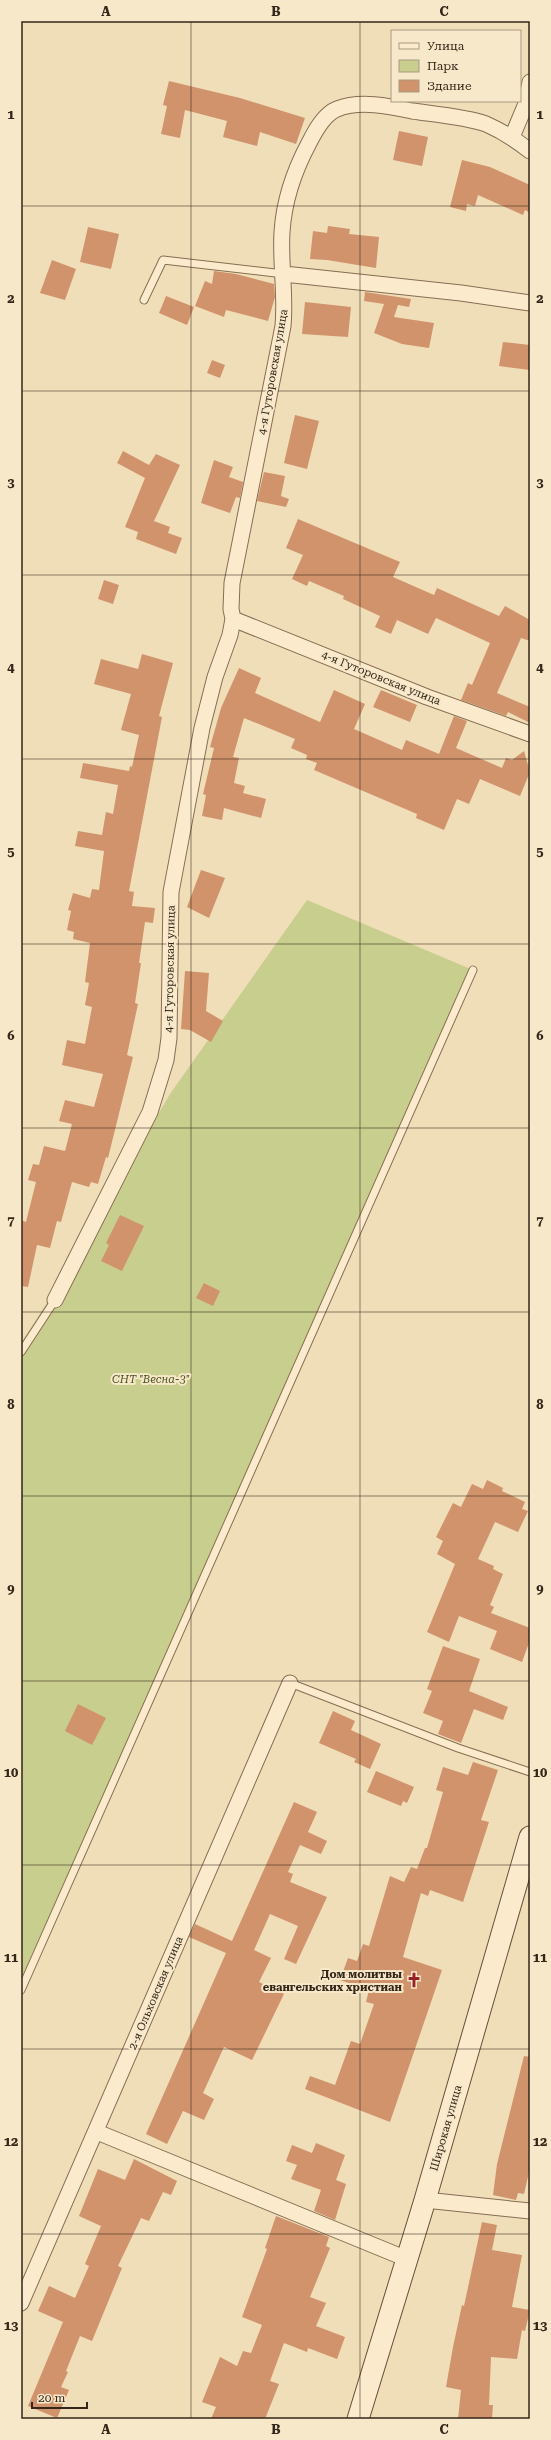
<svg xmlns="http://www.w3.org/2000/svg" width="551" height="2440" font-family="'Roboto Serif',serif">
	<rect width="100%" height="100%" fill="#f0deb9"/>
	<path fill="#c8ce8d" d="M307,900l166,70 -452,1020v-647l29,-45 120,-204z"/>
	<path fill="#d0936c" d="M169,81l71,17 65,20 -9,26 -36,-12 -3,14 -34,-9 4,-16 -42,-11 -5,28 -19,-4 6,-28 -4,-1z
		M399,131l29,6 -6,29 -29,-6z
		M462,160l28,7 40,18v28l-5,-3 -2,5 -45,-20 -3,11 -8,-2 -1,7 -16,-4z
		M328,226l22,3 -1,5 30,3 -3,31 -49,-8 -17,-1 3,-28 14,2z
		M88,227l31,7 -8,35 -31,-7z
		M52,260l24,9 -11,31 -25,-7z
		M214,271l22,3 38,10 1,13 -7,24 -42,-11 -2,7 -29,-11 10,-25 7,3z
		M365,292l46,7 -2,8 -11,-2 -4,12 40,6 -5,25 -27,-4 -28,-11 10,-29 -20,-3z
		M166,296l28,11 -7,18 -28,-12z
		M305,302l46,5 -3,30 -46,-3z
		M503,342l27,3v25l-31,-4z
		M212,360l13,5 -5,13 -13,-5z
		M295,415l24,6 -12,48 -23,-6z
		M123,451l26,14 7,-11 24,11 -26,56 16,6 -2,6 14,5 -6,16 -40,-15 2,-7 -13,-5 20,-49 -28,-15z
		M214,460l19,7 -4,10 14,5 -3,16 -4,-1 -6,16 -29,-10z
		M264,472l21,4 -4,20 8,3 -3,8 -29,-6z
		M298,519l102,43 -7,15 41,18 3,-7 62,28 6,-10 25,14v21l-9,-3 -24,55 33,14v16l-22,-11 -2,4 -45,-16 7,-17 4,2 18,-42 -54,-25 -8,16 -31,-14 -6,14 -16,-7 5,-11 -37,-17 1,-3 -35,-15 -2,5 -15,-7 11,-24 -17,-7z
		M104,580l15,5 -6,19 -15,-5z
		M142,654l31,9 -14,53 3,1 -33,174 5,1 -2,14 23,2 -2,15 -8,-1 -6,41h2l-6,40 3,1 -11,51 6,2 -25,101 -2,-1 -8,27 -7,-2 -2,5 -17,-5 -11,40 -4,-1 -7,27 -13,-3 -9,42 -7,-1v-66l5,2 10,-40 -8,-2 5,-16 6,1 5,-19 21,5 7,-27 -13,-3 6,-21 29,7 9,-33 -41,-9 5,-25 18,4 7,-37 -7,-2 4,-22 -4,-1 5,-39 -17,-4 1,-7 -7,-2 4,-19 -3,-1 5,-17 17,5 2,-9 7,1 5,-39 -29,-5 3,-15 24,4 4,-23 7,2 5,-29 -38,-7 3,-15 46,8 1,-5 2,1 7,-32 -18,-5 10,-36 -37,-10 7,-25 37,10z
		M239,668l22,10 -6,15 65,29 14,-32 31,14 -11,25 48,21 4,-10 33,14 15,-38 13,5 -11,27 46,20 4,-10 6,2 12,-9 6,21 -10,24 -40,-17 -11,25 -12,-5 -13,31 -28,-12 1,-4 -103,-44 3,-7 -11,-4 1,-4 -16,-7 4,-9 -51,-21 -11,39 6,1 -5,25 11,3 -2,7 23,6 -5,19 -37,-10 -2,12 -20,-4 4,-21 -3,-1 11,-46 -4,-1 11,-39z
		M381,690l36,15 -7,17 -37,-15z
		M201,870l24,8 -16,40 -22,-11z
		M185,971l24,2 -3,38 17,10 -12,21 -21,-12 -9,-1z
		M120,1215l24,11 -22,45 -21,-10 8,-16 -3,-2z
		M204,1283l16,8 -7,15 -17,-8z
		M487,1480l16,8 -1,3 23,11 -3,7 6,2 -10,21 -23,-10 -17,37 16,7 -1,3 10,5 -13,31 4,2 -3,6 39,15v12l-8,22 -32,-13 7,-18 -38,-15 -10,26 -22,-10 28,-68 -18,-10 6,-13 -7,-4 17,-34 8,4 11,-23 11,5z
		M443,1646l37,13 -11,32 39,16 -5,13 -29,-11 -13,34 -23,-9 5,-13 -20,-8 9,-22 -5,-2z
		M78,1704l28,14 -14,27 -27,-14z
		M333,1711l22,10 -4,9 30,14 -11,25 -16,-7 2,-3 -37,-16z
		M473,1762l25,8 -17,50 8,2 -26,80 -33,-12 -2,6 -7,-3 -18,64 39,13 -52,152 -85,-33 5,-13 25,9 16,-44 9,3 14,-40 -8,-2 3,-12 -29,-10 8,-22 9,3 6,-17 6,2 21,-70 14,6 7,-15 6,2 8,-21h2l16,-56 -7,-2 7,-23 25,8z
		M376,1771l38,16 -7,16 -4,-2 -2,5 -34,-14z
		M294,1802l23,10 -9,20 19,9 -6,13 -21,-9 -12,27 5,2 -3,8 37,15 -31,67 -12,-5 14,-33 -28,-12 -16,36 17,8 -12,24 25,12 -32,66 -28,-13 -21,46 11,6 -10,21 -21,-9 -16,33 -21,-10 80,-181 -37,-16 6,-13 37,17z
		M524,2056l6,1v111l-6,26 -6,-1 -2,7 -23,-5 4,-31z
		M316,2143l29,12 -9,25 10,4 -11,36 -21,-9 7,-21 -30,-11 6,-14 -11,-4 6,-16 20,8z
		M134,2159l43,22 -6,14 -8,-3 -14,29 -8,-3 -23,48 4,2 -30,73 -12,-5 -14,35 2,1 -7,15 8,3 -12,28 -29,-12 35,-84 -25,-11 11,-25 26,12 14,-32 -4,-2 16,-38 -22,-10 19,-47 27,11z
		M276,2216l53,21 -3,9 4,2 -20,49 16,6 -10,23 29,11 -8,22 -29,-11 -1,4 -23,-9 -14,38 9,3 -14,35h-54l5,-12 -14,-5 18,-45 17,9 6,-15 8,2 11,-28 -20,-8 25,-68 -2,-1z
		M482,2222l15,3 -5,25 30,5 -10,52 18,3 -5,21 -3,-1 -5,29 -26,-2 -2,48h4l-1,14h-34l3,-29 -15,-3 7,-40 9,-42 2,1z"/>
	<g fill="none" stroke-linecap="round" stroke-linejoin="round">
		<g stroke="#876d53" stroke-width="9">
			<path id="lane" d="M144,300l19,-40 121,14
				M21,1352l34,-52
				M290,1683l168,65 72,24
				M21,1990l452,-1020"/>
		</g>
		<g stroke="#876d53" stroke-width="17">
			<path id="street" d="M512,137l13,-31 5,-24
				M284,274l177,19 69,10
				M233,619l194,78 103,37
				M55,1300l95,-188 16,-52 3,-22 2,-146 31,-164 13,-51 15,-42 3,-16 -2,-10 1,-26 51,-257c3,-32 -3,-63 -1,-94 2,-32 12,-61 27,-89 6,-12 15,-29 28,-34 23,-9 52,-3 75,2 21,3 55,6 74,13 16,7 30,16 44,27
				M97,2132l310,127
				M425,2200l105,11
				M21,2303l269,-620"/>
		</g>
		<g stroke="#684e37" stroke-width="23">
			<path id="secondary" d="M358,2419l67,-219 105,-363"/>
		</g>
		<use href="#lane" stroke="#fbebcc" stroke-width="7"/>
		<use href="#street" stroke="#fbebcc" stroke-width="15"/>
		<use href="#secondary" stroke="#fbebcc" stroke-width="21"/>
	</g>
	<path fill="none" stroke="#342619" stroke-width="1" stroke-opacity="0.55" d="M191,21v2398M360,21v2398M21,206h509M21,391h509M21,575h509M21,759h509M21,944h509M21,1128h509M21,1312h509M21,1496h509M21,1681h509M21,1865h509M21,2049h509M21,2234h509"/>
	<defs>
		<g id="church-bare" transform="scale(1.2)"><path d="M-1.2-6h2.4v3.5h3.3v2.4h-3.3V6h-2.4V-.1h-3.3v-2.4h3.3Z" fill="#992025" stroke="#f7e8c9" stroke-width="2.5" paint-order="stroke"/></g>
	</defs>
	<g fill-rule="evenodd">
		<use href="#church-bare" x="414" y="1980"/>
	</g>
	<g text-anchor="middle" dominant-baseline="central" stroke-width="4" stroke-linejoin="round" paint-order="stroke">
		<g font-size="11" fill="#342619" stroke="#f7e8c9">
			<text transform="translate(273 372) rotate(-80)">4-я Гуторовская улица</text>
			<text transform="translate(381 678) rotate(22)">4-я Гуторовская улица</text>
			<text transform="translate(170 969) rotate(-89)">4-я Гуторовская улица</text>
			<text transform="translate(156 1993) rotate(-67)">2-я Ольховская улица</text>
			<text transform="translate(446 2128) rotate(-74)">Широкая улица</text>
		</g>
		<g font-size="11" font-style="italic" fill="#47521f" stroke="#f7e8c9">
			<text x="151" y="1379">СНТ "Весна-3"</text>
		</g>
		<g font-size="11" font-weight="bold" fill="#342619" stroke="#f7e8c9" text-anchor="end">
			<text x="402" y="1974">Дом молитвы<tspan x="402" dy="13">евангельских христиан</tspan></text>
		</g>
	</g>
	<rect width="551" height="2440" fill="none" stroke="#f7e8c9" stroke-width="44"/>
	<rect x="391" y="30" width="130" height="72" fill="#f7e8c9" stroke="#a99a83"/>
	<rect x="399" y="43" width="20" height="6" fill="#fbebcc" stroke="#a99a83"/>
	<text x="427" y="50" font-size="12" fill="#342619">Улица</text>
	<rect x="399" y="60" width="20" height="12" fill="#c8ce8d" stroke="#a99a83"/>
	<text x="427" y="70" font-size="12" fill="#342619">Парк</text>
	<rect x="399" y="80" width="20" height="12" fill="#d0936c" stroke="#a99a83"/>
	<text x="427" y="90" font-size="12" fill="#342619">Здание</text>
	<path d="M32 2402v6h55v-6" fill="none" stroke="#342619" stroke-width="2"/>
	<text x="38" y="2402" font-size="12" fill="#342619" stroke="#f7e8c9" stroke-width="3" paint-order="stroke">20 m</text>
	<rect x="22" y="22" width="507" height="2396" fill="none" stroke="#342619" stroke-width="1.5"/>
	<g font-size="13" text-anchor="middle" font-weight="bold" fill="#342619">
		<text x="106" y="16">A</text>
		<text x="276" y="16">B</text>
		<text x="444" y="16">C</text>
		<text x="11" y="119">1</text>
		<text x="540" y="119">1</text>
		<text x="11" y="303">2</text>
		<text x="540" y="303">2</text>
		<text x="11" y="487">3</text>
		<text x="540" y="487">3</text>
		<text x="11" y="672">4</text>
		<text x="540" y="672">4</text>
		<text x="11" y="856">5</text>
		<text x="540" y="856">5</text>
		<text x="11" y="1040">6</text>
		<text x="540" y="1040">6</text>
		<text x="11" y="1225">7</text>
		<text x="540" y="1225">7</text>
		<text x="11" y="1409">8</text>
		<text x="540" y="1409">8</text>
		<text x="11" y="1593">9</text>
		<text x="540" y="1593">9</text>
		<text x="11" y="1777">10</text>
		<text x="540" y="1777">10</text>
		<text x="11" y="1962">11</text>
		<text x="540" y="1962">11</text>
		<text x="11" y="2146">12</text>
		<text x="540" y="2146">12</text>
		<text x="11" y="2330">13</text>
		<text x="540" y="2330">13</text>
		<text x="106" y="2434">A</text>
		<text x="276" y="2434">B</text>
		<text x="444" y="2434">C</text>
	</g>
</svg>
